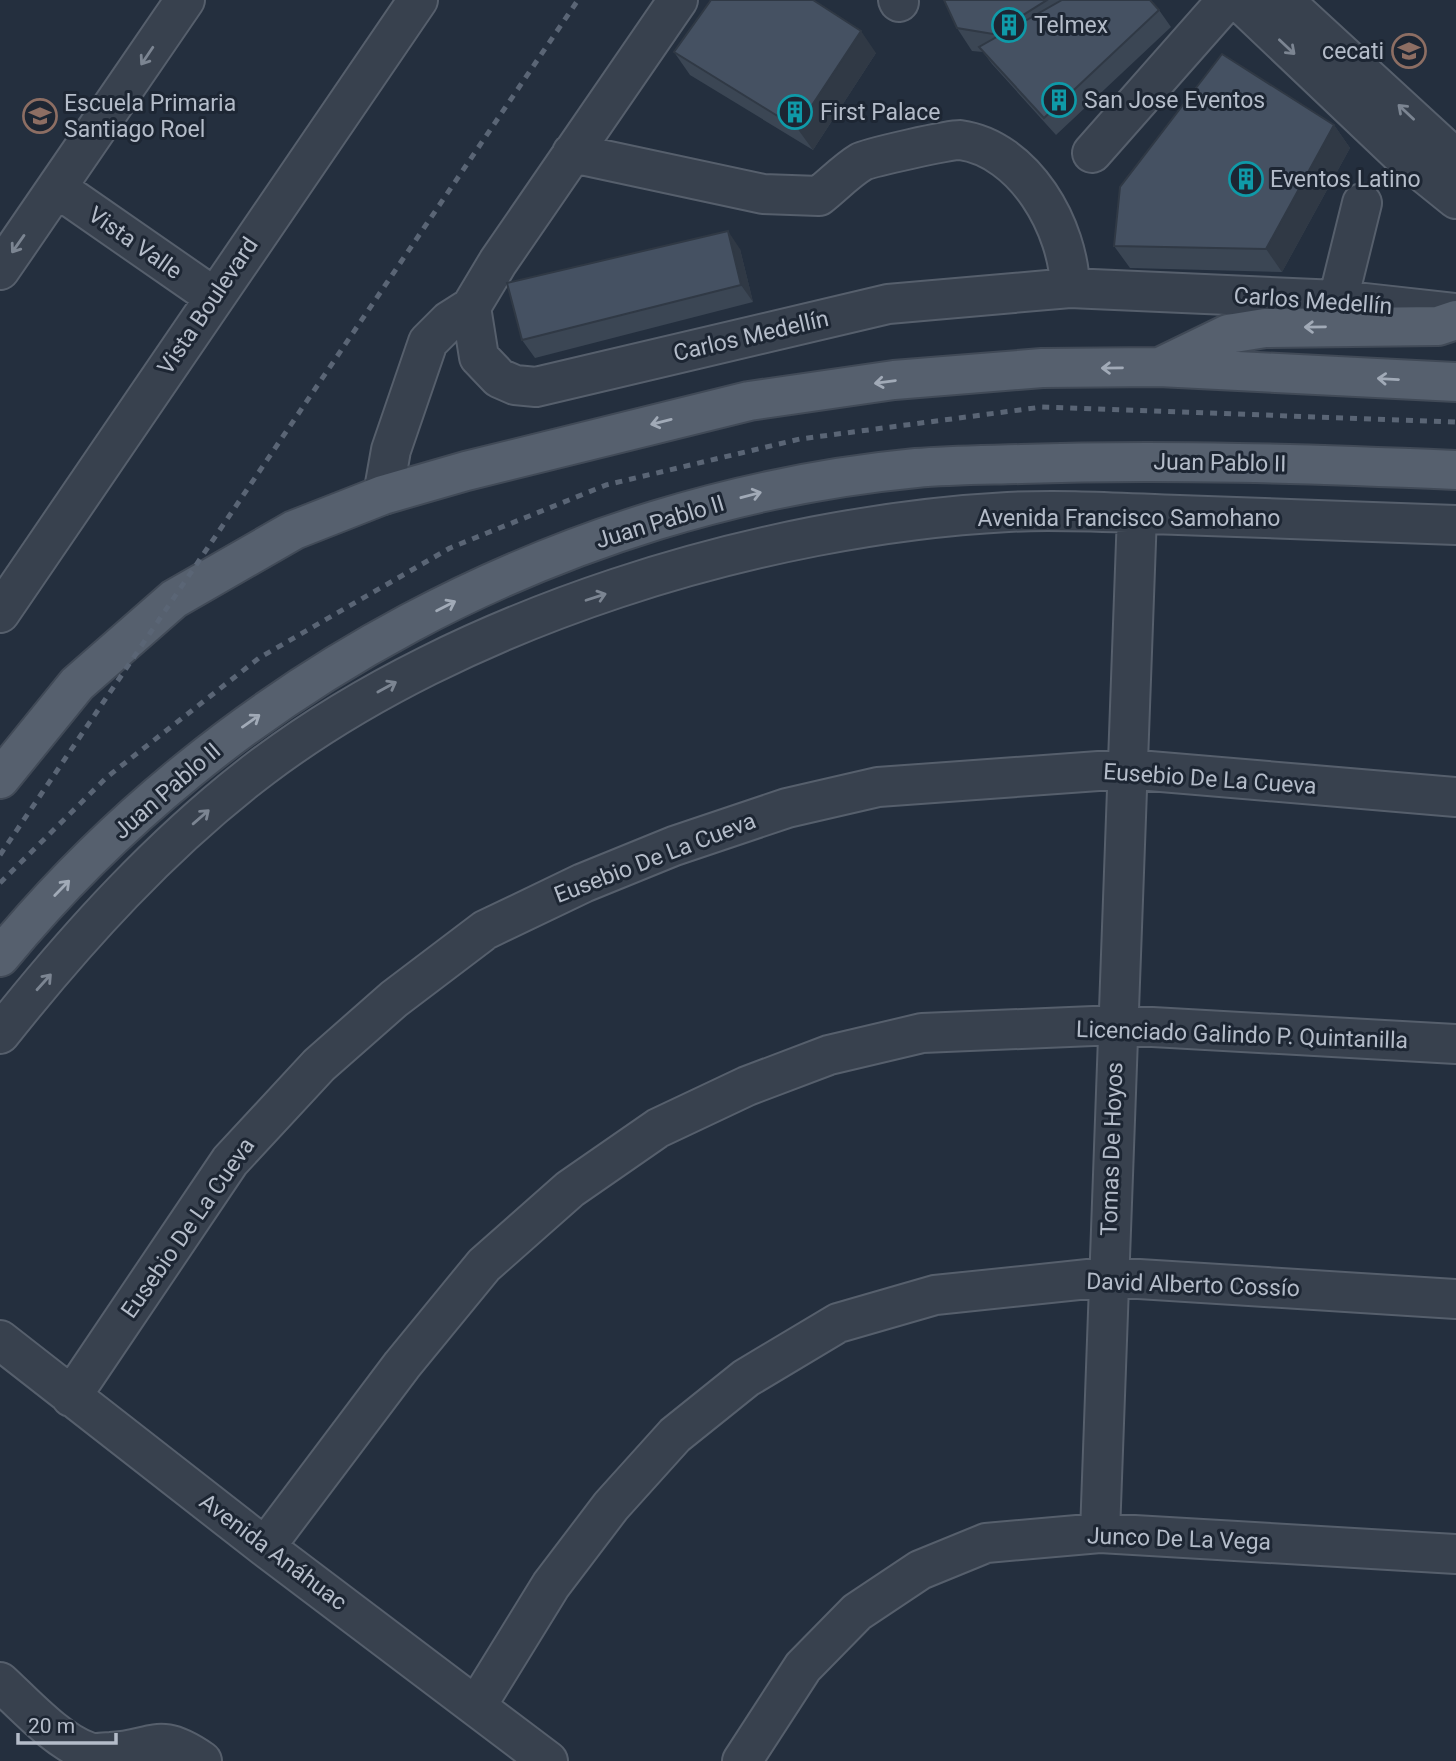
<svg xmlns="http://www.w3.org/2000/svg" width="1456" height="1761" font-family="Roboto,sans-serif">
	<rect width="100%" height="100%" fill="#242f3e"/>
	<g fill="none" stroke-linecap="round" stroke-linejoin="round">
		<g stroke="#565f6c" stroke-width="42">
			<path id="minor" d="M678,0l-180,262 -27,45 8,50 20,21 16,7 21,2 352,-83 182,-16 268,12 117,13
				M898,0l1,2
				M1238,0l161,153 57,46
				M1283,0l173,159
				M572,153l191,41 56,2c13,-10 27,-25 42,-34 7,-4 91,-23 99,-22 65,9 109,88 110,148
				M1092,153l135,-153
				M57,188l157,109
				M0,270l185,-270
				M1338,300l24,-97
				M383,495l8,-45 37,-108 21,-21 22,-14
				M0,613l418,-613
				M0,1034c77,-97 163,-192 262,-267 199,-150 499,-242 746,-255 56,-3 115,1 171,3 92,3 185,7 277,10
				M0,1340l265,207 283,214
				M71,1397l159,-236 89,-96 75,-66 91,-69 98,-47 91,-37 113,-38 91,-21 248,-18 330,28
				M1100,1533l37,-1019
				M265,1547l137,-182 82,-100 86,-76 88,-61 89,-42 82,-31 93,-22 195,-8 339,19
				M0,1682c23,21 59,61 89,70 6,2 15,0 21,0 45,-2 47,-22 92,9
				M477,1705l74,-120 60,-79 64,-71 71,-57 92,-55 97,-28 172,-18 349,22
				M742,1761l61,-94 54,-55 63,-42 66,-27 114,-10 356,21"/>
		</g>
		<g stroke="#414a57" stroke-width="42">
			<path id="major" d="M1162,366l66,-32 37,-6 173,-2 18,-6
				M0,779l77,-95 97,-85 120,-69 89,-35 83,-24 283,-70 145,-21 148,-12 117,-1 297,15
				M0,957c224,-273 564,-455 916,-489 34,-3 70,-3 105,-4 145,-5 290,0 435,6"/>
		</g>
		<use href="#minor" stroke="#38414e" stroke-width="38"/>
		<use href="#major" stroke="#56606e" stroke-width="38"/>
		<path stroke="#5a6575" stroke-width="5" stroke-dasharray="7 7" stroke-linecap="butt" d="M0,855l578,-855
			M0,883l107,-106 152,-119 191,-110 156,-63 194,-46 242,-32 414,15"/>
	</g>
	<path fill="#3b4654" d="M944,0h206l9,10 12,17 -115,108 -64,-71 -9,-12 -11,-1 -15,-23z
		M674,52l202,1 -63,97 -123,-75z
		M1334,125l16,23 -68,124 -152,-4 -16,-22z
		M740,249l13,53 -218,56 -13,-18z"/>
	<path fill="#303945" d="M861,31l15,22 -63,97 -16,-22z
		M1334,125l16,23 -68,124 -16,-23z
		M728,231l12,18 13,53 -12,-17z"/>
	<path fill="#455162" stroke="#303945" stroke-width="2" d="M711,0h102l48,31 -64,97 -123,-76z
		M944,0h103l-54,34 -36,-6z
		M1062,0h88l9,10 -115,108 -65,-71z
		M1222,54l112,71 -68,124 -152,-3 6,-59z
		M728,231l13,54 -219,55 -15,-57z"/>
	<defs><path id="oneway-shaft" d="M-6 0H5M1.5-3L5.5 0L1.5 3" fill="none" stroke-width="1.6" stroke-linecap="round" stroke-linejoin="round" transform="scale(1.75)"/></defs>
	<g stroke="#7c8592">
		<use href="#oneway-shaft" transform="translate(1287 47) rotate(43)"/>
		<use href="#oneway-shaft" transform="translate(147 56) rotate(124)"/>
		<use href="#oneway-shaft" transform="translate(1406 112) rotate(-137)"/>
		<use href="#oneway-shaft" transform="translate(18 244) rotate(125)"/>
		<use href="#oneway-shaft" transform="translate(596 597) rotate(-18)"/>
		<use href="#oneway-shaft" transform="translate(387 687) rotate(-29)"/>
		<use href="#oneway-shaft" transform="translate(201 817) rotate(-41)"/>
		<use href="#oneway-shaft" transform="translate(44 982) rotate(-48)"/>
	</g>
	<g stroke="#a1aab7">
		<use href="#oneway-shaft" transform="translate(1315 327) rotate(179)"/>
		<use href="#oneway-shaft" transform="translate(1112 368) rotate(179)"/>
		<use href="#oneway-shaft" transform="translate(1388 379) rotate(-177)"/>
		<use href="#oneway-shaft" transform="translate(885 382) rotate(172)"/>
		<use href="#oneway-shaft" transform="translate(661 422) rotate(166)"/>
		<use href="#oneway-shaft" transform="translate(751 495) rotate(-15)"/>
		<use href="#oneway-shaft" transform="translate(446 606) rotate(-27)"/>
		<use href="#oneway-shaft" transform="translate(251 721) rotate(-35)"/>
		<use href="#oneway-shaft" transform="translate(62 888) rotate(-46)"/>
	</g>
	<defs>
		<g id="building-ring" transform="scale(1.75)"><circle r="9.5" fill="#1d2633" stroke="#0f9aa8" stroke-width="1.5"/><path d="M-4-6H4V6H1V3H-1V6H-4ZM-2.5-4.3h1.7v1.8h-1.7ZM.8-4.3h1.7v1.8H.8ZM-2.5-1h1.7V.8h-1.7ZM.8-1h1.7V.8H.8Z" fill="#0f9aa8"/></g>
		<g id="school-ring" transform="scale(1.75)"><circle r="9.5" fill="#1d2633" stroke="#8d6e63" stroke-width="1.5"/><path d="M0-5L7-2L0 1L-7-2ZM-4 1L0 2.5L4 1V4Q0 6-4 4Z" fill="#8d6e63"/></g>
	</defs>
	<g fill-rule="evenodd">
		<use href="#building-ring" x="1009" y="25"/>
		<use href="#school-ring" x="1409" y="51"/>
		<use href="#building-ring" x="1059" y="100"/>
		<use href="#building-ring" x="795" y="112"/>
		<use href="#school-ring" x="40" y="116"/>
		<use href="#building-ring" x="1246" y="179"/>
	</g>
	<g text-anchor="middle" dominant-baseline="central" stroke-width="6" stroke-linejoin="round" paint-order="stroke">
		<g font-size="23" fill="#b4bcc9" stroke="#1d2633" text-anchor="start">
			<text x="1034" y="25">Telmex</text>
			<text x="1384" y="51" text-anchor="end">cecati</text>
			<text x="1084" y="100">San Jose Eventos</text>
			<text x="64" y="103">Escuela Primaria<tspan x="64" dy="26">Santiago Roel</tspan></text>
			<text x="820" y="112">First Palace</text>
			<text x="1270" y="179">Eventos Latino</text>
		</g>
		<g font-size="23" fill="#b4bcc9" stroke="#1d2633">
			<text transform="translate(135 243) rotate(35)">Vista Valle</text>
			<text transform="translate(1313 301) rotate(4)">Carlos Medellín</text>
			<text transform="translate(208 306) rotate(-56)">Vista Boulevard</text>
			<text transform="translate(751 336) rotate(-13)">Carlos Medellín</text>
			<text transform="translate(1220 463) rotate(1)">Juan Pablo II</text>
			<text x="1129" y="518">Avenida Francisco Samohano</text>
			<text transform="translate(660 522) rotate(-17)">Juan Pablo II</text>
			<text transform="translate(1210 779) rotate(4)">Eusebio De La Cueva</text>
			<text transform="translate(167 791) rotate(-41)">Juan Pablo II</text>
			<text transform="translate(655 858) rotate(-21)">Eusebio De La Cueva</text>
			<text transform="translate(1242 1035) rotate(2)">Licenciado Galindo P. Quintanilla</text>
			<text transform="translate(1112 1149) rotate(-88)">Tomas De Hoyos</text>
			<text transform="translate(188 1228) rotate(-55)">Eusebio De La Cueva</text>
			<text transform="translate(1193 1285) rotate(2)">David Alberto Cossío</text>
			<text transform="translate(1179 1539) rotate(2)">Junco De La Vega</text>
			<text transform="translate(273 1552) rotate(37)">Avenida Anáhuac</text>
		</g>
	</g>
	<path d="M18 1733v10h98v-10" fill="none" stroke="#b4bcc9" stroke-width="3.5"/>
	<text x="28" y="1733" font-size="21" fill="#b4bcc9" stroke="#1d2633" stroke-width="5" paint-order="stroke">20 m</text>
</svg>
